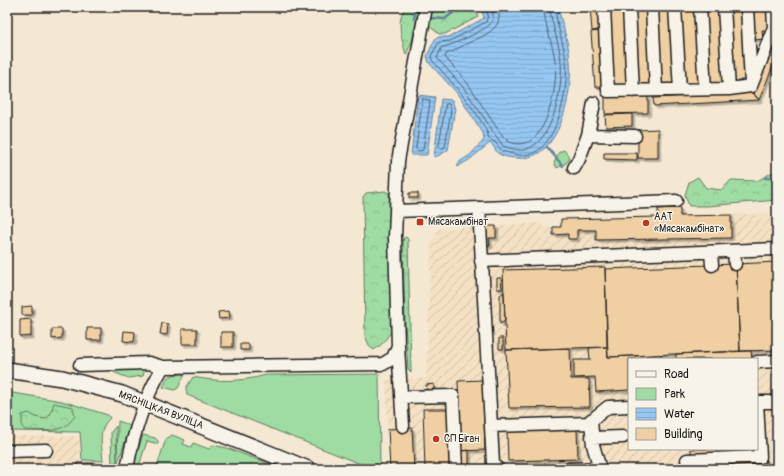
<svg xmlns="http://www.w3.org/2000/svg" width="784" height="476" font-family="Pangolin,sans-serif">
	<defs>
		<pattern id="industrial-furrows" width="10" height="10" patternUnits="userSpaceOnUse"><rect width="10" height="10" fill="#f4e1c4"/><path d="M-1 1l2-2M0 10L10 0M9 11l2-2" fill="none" stroke="#d1c0a8"/></pattern>
		<pattern id="forest-crowns" width="20" height="18" patternUnits="userSpaceOnUse"><rect width="20" height="18" fill="#9fdca3"/><path d="M2 6a3 3 0 1 1 6 0M12 15a3 3 0 1 1 6 0" fill="none" stroke="#88bc8c"/></pattern>
		<pattern id="water-rules" width="6" height="5" patternUnits="userSpaceOnUse"><rect width="6" height="5" fill="#95c7f2"/><path d="M0 2.5h6" fill="none" stroke="#80aacf"/></pattern>
		<filter id="shadow"><feDropShadow dx="2.5" dy="2.5" stdDeviation="0" flood-color="#0004"/></filter>
	</defs>
	<rect width="100%" height="100%" fill="#f5e8d3"/>
	<filter id="ink" filterUnits="userSpaceOnUse"><feTurbulence type="fractalNoise" baseFrequency=".025" numOctaves="2"/><feDisplacementMap in="SourceGraphic" scale="8" xChannelSelector="R" yChannelSelector="G"/><feConvolveMatrix kernelMatrix="1 2 1 2 8 2 1 2 1" color-interpolation-filters="sRGB"/></filter>
	<g filter="url(#ink)">
		<path fill="url(#industrial-furrows)" fill-rule="evenodd" d="M680,208l1,8 96,-3v256h-352l-2,-60 4,-3 -1,-15v15l-5,4 3,59h-35l-3,-89 40,-2 5,-135 7,-14 105,-6v4h17l1,-8 97,-2v-8zM629,359h128v90h-128z
			M7,436h72l1,33h-73z"/>
		<path fill="#9fdca3" stroke="#5e7c60" d="M94,368l48,1 2,3 -1,4 -15,2 -17,-7z
			M176,374h9l-7,14 -3,2 -12,-3 5,-10z
			M379,374l1,95h-7l-186,-74 -1,-7 7,-11c25,5 48,5 73,-2z
			M7,392l55,9 46,14 2,3c-13,12 -8,26 -7,43l-21,-1 -2,-28 -73,-1z
			M118,421l9,3 3,3 -13,38z
			M143,435l12,3 3,3v3l-11,-3 -9,28h-6z
			M172,435l13,5 -2,4 8,3 2,-4 16,6 4,-4 14,3 55,21h-126l10,-30z"/>
		<path fill="url(#forest-crowns)" stroke="#5e7c60" d="M406,7h13l-7,34 -6,14c-4,-16 -11,-34 0,-48z
			M431,7h44l3,10 -33,17h-6l-11,-9z
			M564,150l6,8 -4,5 -9,5 -3,-5 5,-11z
			M777,170v30l-70,6h-18l-4,-11 4,-13 9,-5 8,11 16,2 9,-10 26,1z
			M385,191l4,2 4,136 -10,14 -9,7 -4,-3 -5,-11 -2,-139 3,-4z
			M406,237l2,2 3,133 -3,-3 -3,-45 -2,-85z
			M54,403l19,4 2,9c-13,19 -29,14 -50,14l-3,-3v-12l7,-2 7,4 9,2 5,-4z
			M116,426l1,43h-5l-1,-37z"/>
		<path fill="url(#water-rules)" stroke="#65839c" d="M481,7h77c4,17 11,36 12,54 3,32 -10,101 -53,97 -5,0 -13,-1 -18,-4 -4,-2 -4,-8 -9,-11l-21,17 -12,7 2,-5 11,-7 14,-15 -1,-7 -27,-41 -27,-29 -2,-7 8,-17 4,-2h10l35,-19z
			M418,95l17,2 -8,58h-16z
			M441,99l11,1 3,9 -7,41 -8,5 -6,2z"/>
		<g fill="none" stroke-linecap="round" stroke-linejoin="round">
			<path stroke="#4c6072" stroke-width="1" d="M485,7l3,8 -2,7 -36,19 -11,1 -8,14 1,4c15,17 53,58 57,79l6,3 7,9c7,2 16,5 24,4 32,-3 43,-69 40,-94 -2,-18 -10,-36 -11,-54
				M490,7c3,5 4,10 2,15 -4,7 -43,25 -50,25l-5,11 26,29 28,41c3,7 8,11 12,18 7,2 18,6 24,3 27,-9 36,-63 34,-87 -1,-19 -10,-37 -11,-55
				M497,7c10,22 -16,30 -31,37 -7,3 -12,8 -20,10l-1,3c7,9 16,18 23,27 8,11 33,53 40,57 8,5 20,3 26,-3 16,-15 24,-56 21,-77 -2,-18 -11,-36 -11,-54
				M423,99l6,1 1,2 -7,48 -5,1 -2,-2z
				M446,104h3l2,6 -6,37 -4,2 -2,-2z"/>
			<path stroke="#65839c" stroke-width="2.5" d="M462,7l22,1
				M429,18l16,1 15,-12
				M414,19l2,-12
				M547,147l16,19
				M765,178h12"/>
		</g>
		<path fill="#f0d0a2" stroke="#1c1c1c" filter="url(#shadow)" d="M590,7h8l1,23 -7,1z
			M607,7h16l5,81 -16,1z
			M632,7h16l4,80h-15z
			M656,7h15l5,78 -16,1z
			M680,7h16l5,77 -16,1z
			M704,7h15l4,76h-14z
			M728,7h16l4,74 -16,1z
			M753,7h16l2,23h-9l1,9 -8,1z
			M599,31l4,56h-8l-4,-55z
			M777,33v23l-18,44 -6,-7z
			M753,93l6,7 -105,6 -1,-8z
			M648,96v17l-43,1v-17z
			M632,114v12l-26,1 -1,-12z
			M658,129v29h-20v-28z
			M604,153h33v7l-33,-1z
			M409,193h9v5h-9z
			M680,208v8l51,-1v23l-135,2v-10h-19v9h-9v-5l-15,1v-8h8v-8l97,-2v-8z
			M482,226h14v12h-7l1,8h-7z
			M777,262v88l-37,1 -4,-87z
			M736,264l4,87 -132,6 -3,-88z
			M605,267l2,80 -101,3 -3,-80z
			M497,278h4l1,11h-5z
			M504,292l1,29 -5,3v-29z
			M32,306v9h-10v-8z
			M229,311l1,7 -11,1 -1,-7z
			M31,319v17l-11,1v-17z
			M162,323l6,1 -1,11 -7,-1z
			M87,328h14v12h-14z
			M52,329h10v9l-10,1z
			M182,329h15v15h-15z
			M124,331l11,1 -1,10 -11,-1z
			M221,332h12v15h-12z
			M499,338h4v11h-4z
			M240,344h9v6h-9z
			M607,347l1,10 53,-2v4h-32v31l-33,2 -1,-15 -21,1v-18h16l-1,-12z
			M570,348l1,31h18l1,28 -81,1 -3,-58z
			M751,351l1,8h-76v-5z
			M483,380l2,70 -25,1 -2,-70z
			M434,384v5l-7,1 -1,-5z
			M423,409h25l2,60h-25z
			M777,413v12l-4,-3 -1,-3z
			M412,428l2,41h-24l-2,-40z
			M577,429l1,30 -70,2 -1,-30z
			M691,449h27v6l-27,1z
			M469,450v19h-8l-1,-18z
			M766,461l1,8h-39l-1,-5z
			M77,463h18l1,6h-19z
			M59,466v3h-52v-1z"/>
		<g fill="none" stroke-linecap="round" stroke-linejoin="round">
			<g stroke="#1c1c1c" stroke-width="15">
				<path id="minor" d="M604,7l4,84 121,-2 22,-3 26,-66
					M629,7l4,84
					M652,7l4,83
					M675,7l5,83
					M700,7l5,82
					M724,7l5,82
					M747,7l4,76
					M773,7l1,21
					M588,135l6,-32
					M574,168l5,-9 9,-24 47,1
					M479,208l12,218 97,-3 20,-16 21,-1
					M396,211l280,-10
					M734,251l1,13
					M711,252l1,13
					M481,261l296,-12
					M398,347l5,79
					M757,362l20,-1
					M80,365l69,-2 14,4
					M402,397l51,-1 3,73
					M757,402h20
					M591,420l2,25 7,24
					M491,426l2,38 5,5
					M592,438l31,-1
					M7,451l39,-1
					M687,460l73,-3 -3,-55
					M127,469c6,-35 18,-72 36,-102l220,-3 10,-6 5,-12 -3,-109 3,-76 28,-154
					M569,469l30,-1"/>
			</g>
			<g stroke="#1c1c1c" stroke-width="18">
				<path id="major" d="M7,370l55,8 60,16 186,75"/>
			</g>
			<use href="#minor" stroke="#f7f3e8" stroke-width="12"/>
			<use href="#major" stroke="#f7f3e8" stroke-width="15"/>
		</g>
	</g>
	<g fill="#c8321e" stroke="#f7f3e8" stroke-width="1.5">
		<rect x="416" y="218" width="8" height="8" rx="2"/>
		<circle cx="646" cy="223" r="4"/>
		<circle cx="436" cy="439" r="4"/>
	</g>
	<g text-anchor="middle" dominant-baseline="central" stroke-width="3" stroke-linejoin="round" paint-order="stroke">
		<g font-size="10" fill="#1c1c1c" stroke="#f7f3e8" text-anchor="start">
			<text x="654" y="217">ААТ<tspan x="654" dy="12">«Мясакамбінат»</tspan></text>
			<text x="428" y="222">Мясакамбінат</text>
			<text x="444" y="439">СП Біган</text>
		</g>
		<g font-size="10" fill="#1c1c1c" stroke="#f7f3e8">
			<text transform="translate(161 410) rotate(21)">МЯСНІЦКАЯ ВУЛІЦА</text>
		</g>
	</g>
	<rect width="784" height="476" fill="none" stroke="#f7f3e8" stroke-width="24"/>
	<rect x="12" y="12" width="760" height="452" fill="none" stroke="#1c1c1c" stroke-width="1.5" filter="url(#ink)"/>
	<rect x="628" y="358" width="130" height="92" fill="#f7f3e8" stroke="#9f9d96"/>
	<rect x="636" y="371" width="20" height="6" fill="#f7f3e8" stroke="#9f9d96"/>
	<text x="664" y="378" font-size="12" fill="#1c1c1c">Road</text>
	<rect x="636" y="388" width="20" height="12" fill="#9fdca3" stroke="#9f9d96"/>
	<text x="664" y="398" font-size="12" fill="#1c1c1c">Park</text>
	<rect x="636" y="408" width="20" height="12" fill="url(#water-rules)" stroke="#9f9d96"/>
	<text x="664" y="418" font-size="12" fill="#1c1c1c">Water</text>
	<rect x="636" y="428" width="20" height="12" fill="#f0d0a2" stroke="#9f9d96"/>
	<text x="664" y="438" font-size="12" fill="#1c1c1c">Building</text>
</svg>
